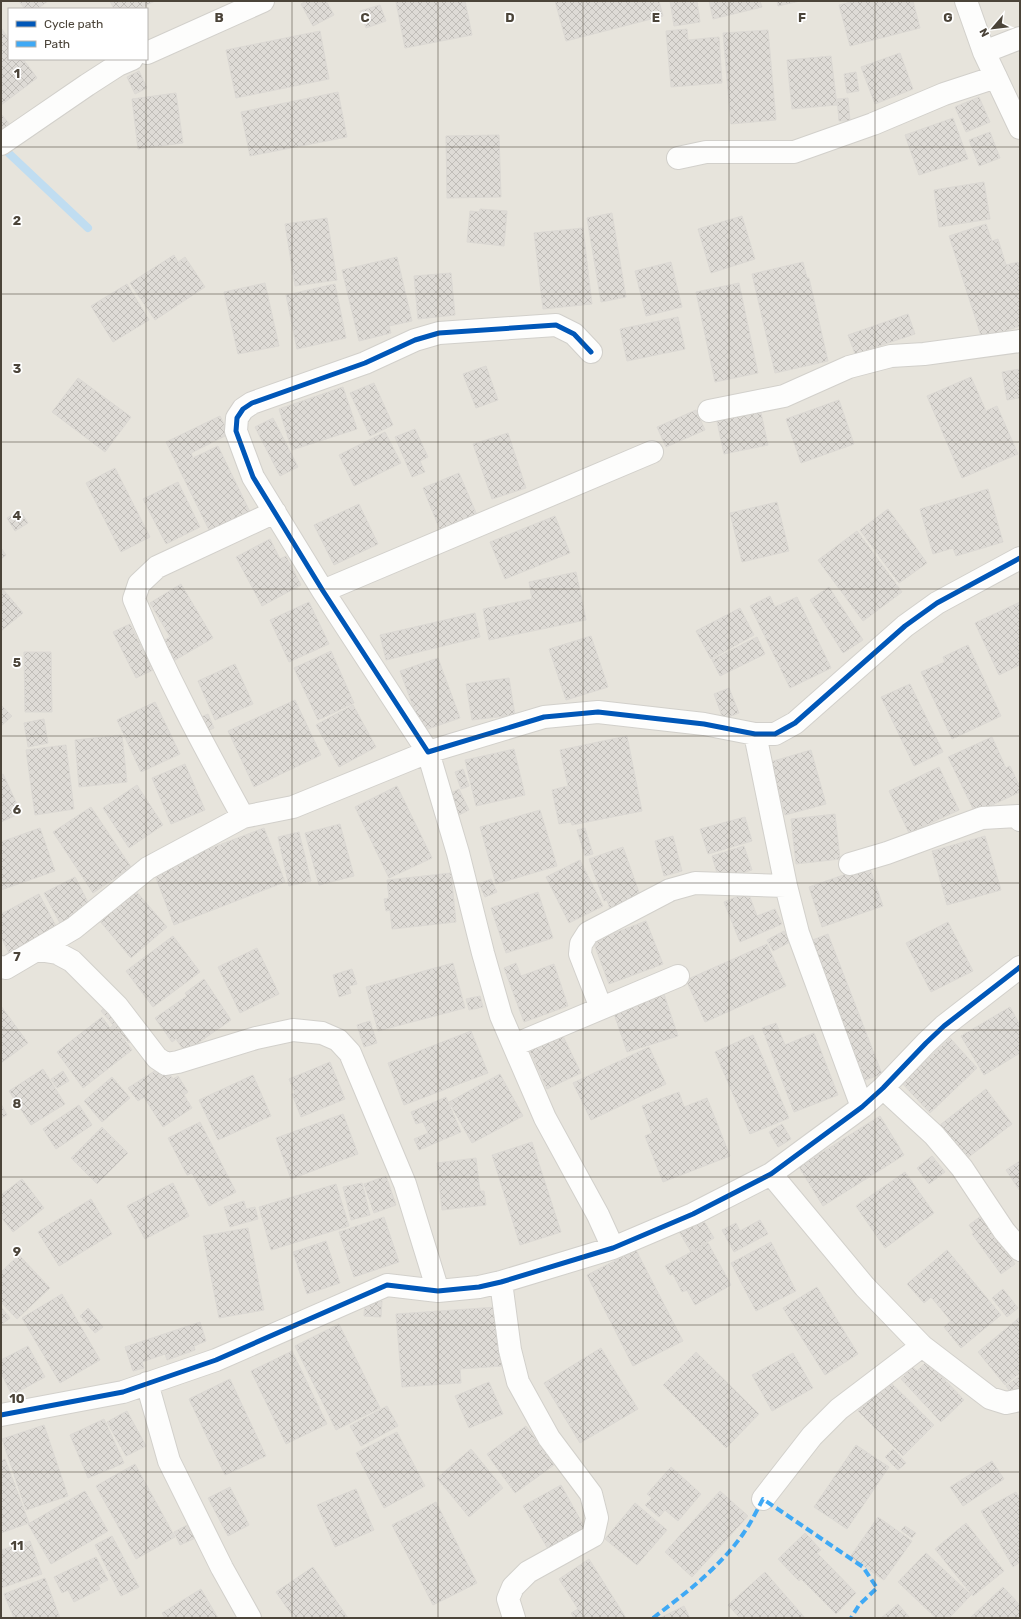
<svg xmlns="http://www.w3.org/2000/svg" width="1021" height="1619" font-family="Rubik,sans-serif">
	<defs>
		<pattern id="building-cross-hatch" width="8" height="8" patternUnits="userSpaceOnUse"><rect width="8" height="8" fill="#dedbd6"/><path d="M0 0l8 8M0 8l8-8" fill="none" stroke="#c0bdb8"/></pattern>
	</defs>
	<rect width="100%" height="100%" fill="#f4f2ee"/>
	<path fill="#e7e4dc" fill-rule="evenodd" d="M1,1h1019v1617h-1019zM9,9h138v50h-138z"/>
	<g fill="none" stroke-linecap="round" stroke-linejoin="round">
		<path stroke="#c0ddf1" stroke-width="8" d="M1,146l87,82"/>
	</g>
	<path fill="url(#building-cross-hatch)" stroke="#dcd9d4" d="M19,1h29l-11,8h-12z
		M110,1h45l-17,8h-24z
		M306,1h20l8,14 -21,11 -12,-22z
		M402,1h63l7,34 -67,13 -9,-46z
		M555,1h104l4,15 -97,25z
		M670,1h27l3,21 -26,4z
		M709,1h51l2,6 -49,12z
		M777,1h23l-22,5z
		M855,1h58l7,27 -70,18 -11,-41z
		M380,5l6,16 -20,7 -6,-17z
		M1,28l8,11v20h14l14,19 -36,27z
		M687,29l1,11 31,-3 3,46 -51,4 -5,-56z
		M768,30l8,90 -45,4 -8,-91z
		M320,31l9,48 -93,19 -10,-48z
		M900,53l13,36 -38,15 -14,-37z
		M831,56l6,49 -45,4 -5,-49z
		M139,71l8,17 -12,6 -8,-17z
		M856,72l3,19 -12,2 -3,-19z
		M338,92l9,45 -97,19 -9,-44z
		M176,93l7,50 -45,6 -6,-50z
		M979,97l11,25 -24,10 -11,-25z
		M848,98l2,23h-11l-2,-22z
		M1,114l10,12 -10,8z
		M953,118l15,41 -49,16 -14,-40z
		M990,132l10,26 -21,8 -10,-26z
		M499,135l2,62 -54,1 -1,-62z
		M984,182l6,37 -51,8 -5,-37z
		M480,209l27,2 -3,35 -37,-4 3,-31 9,1z
		M612,213l14,84 -25,5 -14,-84z
		M742,216l13,43 -44,14 -13,-44z
		M327,218l10,62 -42,6 -10,-62z
		M986,224l6,17 6,-2 8,26 12,-3 2,7v57l-38,13 -33,-103z
		M583,228l9,76 -49,5 -9,-76z
		M174,255l4,7 7,-5 20,30 -50,33 -25,-37z
		M397,257l15,64 -23,5 2,7 -32,8 -17,-71z
		M671,262l11,45 -36,9 -11,-45z
		M803,262l4,16h2l19,83 -53,12 -23,-99z
		M451,273l4,42 -37,4 -4,-43z
		M265,283l14,63 -41,8 -14,-62z
		M739,283l19,90 -43,9 -19,-90z
		M127,284l22,36 -36,22 -22,-36z
		M335,284l11,54 -49,11 -11,-54z
		M908,314l7,20 -60,20 -7,-19z
		M678,317l7,32 -58,12 -7,-32z
		M486,366l12,34 -22,8 -13,-34z
		M1020,369v29l-13,2 -5,-28z
		M971,377l15,34 11,-5 21,48 -56,24 -35,-82z
		M78,378l53,39 -26,35 -53,-40z
		M374,383l19,42 -23,11 -20,-43z
		M343,387l14,42 -65,21 -13,-41z
		M839,400l15,44 -53,19 -15,-44z
		M760,408l8,37 -44,9 -8,-37z
		M696,410l9,20 -39,17 -9,-20z
		M220,416l9,18 -38,19 2,5 25,-12 32,66 -40,20 -44,-90z
		M273,418l25,49 -18,9 -25,-49z
		M415,429l13,28 -8,4 5,11 -13,5 -17,-40z
		M385,432l16,31 -47,23 -15,-31z
		M508,433l18,55 -34,11 -19,-55z
		M115,468l35,69 -29,15 -35,-69z
		M459,473l18,42 -37,15 -17,-42z
		M178,482l22,45 -34,17 -23,-45z
		M988,489l15,53 -47,14 -3,-8 -20,6 -13,-45z
		M777,502l12,49 -47,11 -12,-49z
		M359,504l19,40 -44,21 -20,-40z
		M888,509l39,54 -28,20 -39,-53z
		M20,510l8,13 -13,8 -8,-13z
		M555,516l15,37 -65,26 -15,-37z
		M857,531l45,61 -39,29 -45,-61z
		M270,539l10,20 6,-3 15,29 -39,21 -26,-49z
		M1,548l5,7 -5,4z
		M576,572l10,48 -97,20 -6,-31 49,-10 -3,-17z
		M181,584l32,54 -43,25 -11,-20 11,-6 -20,-34z
		M1,587l22,26 -22,18z
		M829,587l34,53 -20,13 -33,-53z
		M770,596l5,11 22,-10 34,71 -41,20 -40,-82z
		M309,602l20,42 -40,18 -19,-42z
		M1020,602v63l-21,10 -24,-52z
		M740,608l14,27 -43,24 -15,-28z
		M475,613l5,24 -94,23 -6,-25z
		M130,624l23,46 -17,8 -23,-46z
		M591,636l17,51 -42,13 -17,-51z
		M757,637l8,17 -45,22 -8,-16z
		M968,645l33,71 -49,23 -31,-67 24,-10 -2,-5z
		M331,651l23,52 -36,17 -24,-52z
		M24,652h27l1,60h-27z
		M438,658l22,60 -38,13 -22,-60z
		M235,664l18,40 -38,16 -17,-39z
		M509,678l6,37 -43,5 -6,-36z
		M910,684l33,68 -29,14 -33,-69z
		M729,688l10,25 -16,6 -9,-25z
		M295,700l26,55 -67,32 -26,-56z
		M155,702l25,52 -39,18 -24,-52z
		M1,705l11,11 -11,10z
		M353,705l23,42 -37,20 -23,-42z
		M208,714l6,14 -11,5 -7,-14z
		M44,719l4,24 -20,4 -4,-24z
		M122,735l5,47 -48,5 -4,-47z
		M627,736l15,75 -70,14 -1,-3 -12,2 -7,-34 16,-4 -8,-36z
		M992,737l14,31 4,-2 10,21v5l-45,21 -27,-56z
		M66,745l8,64 -39,6 -9,-65z
		M514,749l11,46 -49,11 -11,-46z
		M811,750l15,54 -41,11 -15,-53z
		M185,764l20,46 -34,14 -19,-46z
		M939,767l20,43 -50,23 -20,-42z
		M463,769l6,17 -8,3 -6,-17z
		M3,774l18,39 -20,9v-47z
		M137,785l26,40 -34,23 -26,-40z
		M397,786l35,72 -43,20 -34,-71z
		M459,789l10,21 -12,6 -10,-21z
		M91,807l40,60 -38,26 -40,-61z
		M540,810l17,56 -61,18 -16,-57z
		M835,814l5,45 -44,5 -5,-45z
		M745,817l7,24 -44,13 -8,-25z
		M340,824l14,52 -35,9 -14,-52z
		M40,828l15,43 -54,19v-48z
		M264,828l21,54 -111,43 -21,-55z
		M585,828l8,26 -8,2 -8,-26z
		M299,832l12,49 -22,5 -11,-49z
		M673,836l9,35 -18,5 -9,-35z
		M985,836l16,54 -54,15 -15,-54z
		M744,846l8,24 -33,10 -7,-24z
		M623,847l18,51 -31,11 -3,-9 -3,1 -15,-42z
		M580,860l23,46 -34,17 -23,-46z
		M869,866l14,40 -61,21 -13,-40z
		M451,873l5,49 -64,7 -2,-19 -4,1 -2,-12 5,-1 -2,-18z
		M75,877l16,31 -30,17 -17,-32z
		M491,879l6,13 -12,5 -6,-13z
		M135,890l32,37 -36,31 -32,-38z
		M538,892l15,46 -47,15 -15,-45z
		M748,892l9,24 18,-7 7,15 -42,18 -16,-40z
		M39,894l18,34 -48,25 -8,-16v-23z
		M646,921l17,43 -54,20 -16,-43z
		M948,922l25,49 -42,21 -25,-49z
		M784,931l6,11 -17,9 -6,-11z
		M828,934l54,140 -17,6 -55,-139z
		M173,936l27,36 -47,35 -27,-36z
		M767,944l19,42 -81,36 -19,-42z
		M257,948l22,46 -39,19 -22,-46z
		M453,963l12,45 -87,23 -12,-44z
		M516,963l5,13 33,-12 14,42 -44,16 -20,-54z
		M352,969l5,15 -8,2 2,7 -12,4 -6,-22z
		M204,979l27,41 -46,32 -9,-13 -4,3 -17,-24 32,-22 -2,-3z
		M663,991l15,45 -51,16 -15,-44z
		M480,996l3,11 -14,3 -3,-11z
		M110,1003l28,32 -9,8 -28,-32z
		M1,1006l27,37 -27,20z
		M1010,1007l10,18v28l-36,22 -23,-39z
		M102,1017l8,11 3,-3 19,25 -49,38 -26,-36z
		M370,1021l7,22 -13,4 -7,-22z
		M776,1023l9,22 29,-12 24,62 -44,17 -32,-84z
		M471,1031l17,42 -84,32 -16,-42z
		M562,1034l19,39 -34,16 -18,-40z
		M753,1035l36,83 -39,16 -35,-82z
		M950,1038l27,30 -47,45 -28,-30z
		M649,1047l17,37 -75,36 -18,-37z
		M330,1062l15,37 -44,18 -9,-23 3,-1 -6,-14z
		M164,1065l9,14 5,-3 10,16 -4,3 8,13 -29,19 -19,-30 -6,4 -10,-13z
		M43,1069l22,35 -34,21 -22,-34z
		M63,1071l6,10 -12,7 -6,-9z
		M500,1074l23,42 -51,27 -23,-41z
		M253,1075l18,41 -53,24 -19,-40z
		M112,1077l18,21 -28,24 -18,-21z
		M986,1089l26,35 -46,35 -26,-34z
		M679,1092l5,15 23,-9 23,58 -67,26 -18,-46 7,-3 -10,-27z
		M446,1097l15,35 -42,18 -5,-11 14,-6 -5,-11 -7,2 -5,-12z
		M1,1104l6,11 -6,3z
		M79,1105l13,20 -36,24 -13,-20z
		M343,1114l15,40 -67,25 -15,-41z
		M880,1116l24,39 -81,51 -24,-39z
		M200,1122l36,70 -27,14 -17,-33 -5,2 -19,-37z
		M782,1124l9,15 -13,8 -9,-15z
		M102,1127l26,26 -31,31 -26,-26z
		M532,1142l29,90 -41,13 -28,-90z
		M932,1156l13,16 -16,12 -12,-16z
		M476,1158l4,33h4l2,14 -44,5 -5,-47z
		M1020,1161v30l-14,-21z
		M905,1172l29,41 -49,35 -29,-42z
		M386,1176l10,29 -22,8 -10,-29z
		M22,1179l22,29 -31,24 -12,-15v-22z
		M173,1183l16,33 -44,23 -18,-33z
		M362,1183l8,32 -19,5 -8,-33z
		M336,1184l13,42 -78,24 -12,-43z
		M91,1199l21,35 -53,32 -21,-34z
		M244,1201l2,8 9,-2 3,12 -28,8 -6,-20z
		M701,1216l13,22 -23,14 -13,-22z
		M981,1216l34,48 -14,10 -29,-40 2,-1 -5,-8z
		M384,1217l15,45 -45,15 -15,-45z
		M760,1220l8,14 -34,18 -12,-22 14,-7 4,8z
		M248,1228l16,82 -45,8 -16,-82z
		M326,1241l14,42 -33,11 -14,-42z
		M771,1242l25,49 -40,20 -25,-48z
		M708,1243l23,42 -36,20 -8,-15 -5,2 -9,-18 -3,1 -5,-9z
		M636,1250l47,91 -50,25 -46,-91z
		M947,1250l54,65 -40,33 -17,-21 7,-6 -20,-24 -7,6 -17,-19z
		M19,1255l31,33 -33,31 -16,-17v-30z
		M817,1287l41,67 -33,21 -42,-67z
		M1003,1289l15,19 -11,9 -15,-19z
		M62,1294l38,66 -40,23 -38,-65z
		M365,1300l17,1 -1,16 -17,-1z
		M1,1307l9,11 -9,7z
		M497,1307l5,59 -42,3 1,14 -59,4 -6,-73z
		M88,1308l15,19 -8,6 -15,-17z
		M1020,1317v56l-15,12 -27,-33z
		M200,1322l6,19 -12,5 1,4 -28,10 -2,-6 -23,8 2,6 -11,3 -8,-24z
		M339,1324l41,84 -44,22 -41,-84z
		M28,1346l17,31 -33,18 -11,-22v-13z
		M601,1348l37,61 -58,34 -36,-60z
		M292,1351l35,73 -41,20 -35,-73z
		M696,1352l63,62 -33,34 -63,-63z
		M793,1353l20,35 -41,23 -20,-36z
		M927,1361l37,39 -23,22 -40,-43 12,-12 4,4z
		M1020,1376v14l-7,6 -7,-10z
		M230,1379l36,77 -41,19 -36,-76z
		M888,1380l46,45 -31,31 -45,-45z
		M489,1382l14,32 -34,14 -14,-32z
		M387,1406l11,20 -37,20 -11,-20z
		M127,1411l19,35 -20,10 -19,-34z
		M104,1419l20,44 -36,15 -18,-43z
		M44,1425l24,71 -42,14 -24,-71z
		M526,1426l28,39 -39,28 -28,-39z
		M397,1432l28,54 -41,22 -28,-55z
		M856,1445l33,22 -42,62 -33,-22z
		M471,1449l32,39 -34,29 -32,-39z
		M893,1449l13,14 -8,7 -13,-13z
		M5,1459l24,64 -28,10v-72z
		M992,1461l12,18 -41,27 -13,-19z
		M135,1464l40,73 -39,22 -40,-73z
		M671,1467l30,27 -23,27 -13,-11 -6,7 -14,-12 7,-7 -5,-4z
		M561,1485l24,43 -37,21 -25,-43z
		M230,1487l19,38 -21,11 -20,-38z
		M356,1489l18,41 -39,17 -18,-42z
		M85,1491l23,40 -57,33 -23,-40z
		M720,1491l28,25 -56,61 -27,-25z
		M1016,1492l4,7v63l-7,5 -32,-56z
		M436,1502l41,81 -44,22 -41,-80z
		M635,1503l32,27 -30,35 -32,-26z
		M878,1517l34,24 -28,39 -34,-23z
		M193,1522l7,14 -20,9 -6,-13z
		M966,1523l38,48 -31,25 -38,-47z
		M905,1526l11,7 -4,5 -11,-8z
		M805,1533l16,17 -4,3 39,40 -20,21 -35,-35 -2,2 -21,-22z
		M112,1536l27,51 -18,9 -26,-51z
		M30,1541l12,33 -41,14v-38z
		M926,1553l45,42 -22,23h-13l-38,-36z
		M96,1557l12,23 -10,5 2,4 -26,13 -6,-12 -6,3 -8,-16z
		M589,1559l37,59h-52l-3,-5 7,-4 -19,-30z
		M313,1567l35,51h-54l-18,-26z
		M765,1572l40,46h-65l-12,-13z
		M45,1578l15,40h-46l-10,-24z
		M1003,1587l17,18v13h-50z
		M201,1589l17,29h-53l-3,-5z
		M898,1604l12,14h-29z
		M684,1606l6,12h-30z"/>
	<g fill="none" stroke-linecap="round" stroke-linejoin="round">
		<g stroke="#d2d0cb" stroke-width="24">
			<path id="street" d="M966,1l18,51 36,76
				M984,52l36,-14
				M147,53l116,-52
				M1,144l86,-59 31,-20 14,-6
				M678,158l28,-6h88l79,-28 71,-30 52,-17
				M591,352l-17,-18 -18,-9 -117,8 -24,7 -50,23 -113,40 -9,6 -6,9 -1,13 17,46 70,114 105,161 116,-35 54,-5 106,12 51,10h20l20,-11 110,-97 32,-23 83,-45
				M709,411l75,-15 65,-29 42,-11 33,-2 96,-13
				M323,591l329,-139
				M755,734l31,152 12,47 64,174
				M243,817c-39,-71 -78,-143 -109,-218l5,-15 18,-17 118,-55
				M850,864l37,-11 95,-35 36,-2 2,4
				M39,950l18,3 15,8 45,45 40,52 9,6 12,-2 78,-24 37,-8 29,3 16,7 12,13 55,131 33,107
				M1,967l5,1 68,-40 74,-60 95,-51 50,-10 135,-55 30,101 25,100 18,63 44,102 53,97 15,33
				M601,1008l-21,-54 1,-10 7,-11 82,-43 25,-7 91,3
				M514,1045l164,-69
				M883,1088l51,47 28,33 42,63 16,19
				M771,1174l94,113 57,59 68,52 16,5 14,-3
				M501,1282l9,68 8,32 31,56 42,56 6,24 -4,18 -65,36 -15,15 -5,12 6,19
				M147,1383l22,78 53,107 28,50
				M1,1415l122,-23 93,-32 171,-75 51,6 41,-4 22,-5 112,-34 80,-34 78,-40 91,-67 21,-19 43,-45 18,-17 76,-59
				M763,1499l49,-63 27,-27 83,-63"/>
		</g>
		<use href="#street" stroke="#fdfdfc" stroke-width="22"/>
		<path stroke="#3fa9f5" stroke-width="4" stroke-dasharray="8 4" stroke-linecap="butt" d="M653,1618c33,-25 66,-50 90,-84 8,-11 14,-24 20,-35l100,68 14,21 -18,17 -8,13"/>
		<g stroke="#fff" stroke-width="8">
			<path id="cycleway" d="M591,352l-17,-18 -18,-9 -117,8 -24,7 -50,23 -113,40 -9,6 -6,9 -1,13 17,46 70,114 105,161 116,-35 54,-5 106,12 51,10h20l20,-11 110,-97 32,-23 83,-45
				M1,1415l122,-23 93,-32 171,-75 51,6 41,-4 22,-5 112,-34 80,-34 78,-40 91,-67 21,-19 43,-45 18,-17 76,-59"/>
		</g>
		<use href="#cycleway" stroke="#0057b8" stroke-width="5"/>
	</g>
	<path fill="none" stroke="#4b4439" stroke-width="1" stroke-opacity="0.55" d="M146,1v8M292,1v1617M438,1v1617M583,1v1617M729,1v1617M875,1v1617M146,59v1559M1,147h1019M1,294h1019M1,442h1019M1,589h1019M1,736h1019M1,883h1019M1,1030h1019M1,1177h1019M1,1325h1019M1,1472h1019"/>
	<g font-size="13" text-anchor="middle" font-weight="bold" fill="#4b4439" stroke="#fff" stroke-width="3.5" stroke-linejoin="round" paint-order="stroke">
		<text x="219" y="22">B</text>
		<text x="365" y="22">C</text>
		<text x="510" y="22">D</text>
		<text x="656" y="22">E</text>
		<text x="802" y="22">F</text>
		<text x="948" y="22">G</text>
		<text x="17" y="78">1</text>
		<text x="17" y="225">2</text>
		<text x="17" y="373">3</text>
		<text x="17" y="520">4</text>
		<text x="17" y="667">5</text>
		<text x="17" y="814">6</text>
		<text x="17" y="961">7</text>
		<text x="17" y="1108">8</text>
		<text x="17" y="1256">9</text>
		<text x="17" y="1403">10</text>
		<text x="17" y="1550">11</text>
	</g>
	<rect width="1021" height="1619" fill="none" stroke="#4b4439" stroke-width="4"/>
	<rect x="8" y="8" width="140" height="52" fill="#ffffff" stroke="#b7b4b0"/>
	<rect x="16" y="21" width="20" height="6" fill="#0057b8" stroke="#b7b4b0"/>
	<text x="44" y="28" font-size="12" fill="#4b4439">Cycle path</text>
	<rect x="16" y="41" width="20" height="6" fill="#3fa9f5" stroke="#b7b4b0"/>
	<text x="44" y="48" font-size="12" fill="#4b4439">Path</text>
	<g transform="translate(993 28) rotate(242)" stroke="#ffffff" stroke-width="3" paint-order="stroke">
	<path d="M0-3L7 15L0 10L-7 15Z" fill="#4b4439"/>
	<text y="-6" font-size="11" font-weight="bold" text-anchor="middle" fill="#4b4439">N</text>
	</g>
</svg>
